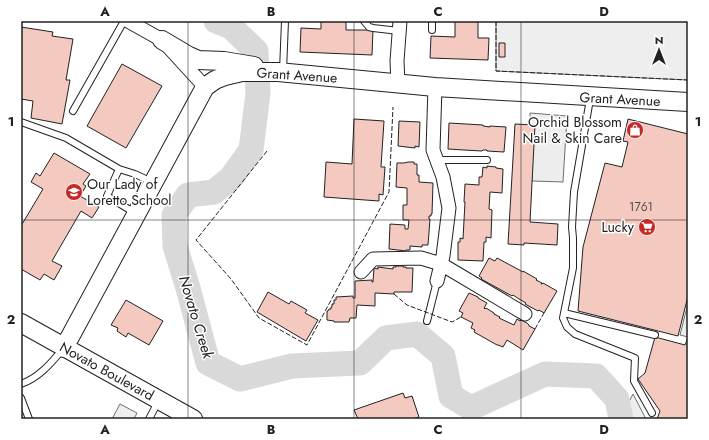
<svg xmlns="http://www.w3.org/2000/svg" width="709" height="440" font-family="Jost,sans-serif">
	<rect width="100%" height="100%" fill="#fff"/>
	<path fill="#eee" stroke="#6f6f6f" d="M496,21h192v59l-192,-9z
		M633,394l13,25h-26z
		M120,404l17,9 -3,6h-22z"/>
	<path fill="#ededed" stroke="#6f6f6f" d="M530,113l37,3 -4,66 -31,-1z
		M688,303v34l-8,-2z"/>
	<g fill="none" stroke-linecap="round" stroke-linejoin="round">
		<path stroke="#d9d9d9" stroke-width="25" d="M216,21l15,6 25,24 2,42 -7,57 -20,28 -17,14 -26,3 -14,20 1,31 13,42 20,75 32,16 52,-13 68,-3 26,-25 31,-4 26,22 8,40 20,12 74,-34 51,2 21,23 4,20"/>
	</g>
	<path fill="#f3c9c0" stroke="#222" d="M321,21h25v9h27l-1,25 -72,-3 1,-24 20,1z
		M455,21h23v17h11l-1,22 -58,-2 1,-22 24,1z
		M21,27l32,5 -1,4 21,3 -7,41h4l-8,44 -31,-6 2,-17 -12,-2z
		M499,43h6v14h-6z
		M122,64l40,22 -36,62 -39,-22z
		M354,119l30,2 -3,46h4l-2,28 -4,-1v7l-55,-4 2,-35 26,2z
		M628,119l60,15v162l-10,40 -100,-25 5,-64 22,-84 17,4 6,-25 -5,-1z
		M399,121l21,1 -1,25 -4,-1v2l-17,-2z
		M449,123l34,2v1l7,1v-1l16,1 -2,25 -17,-1v-1h-4l-1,1 -18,-1 -16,-1z
		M515,124l20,1 -5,97 28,2 -1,21 -33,-2v2l-16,-1z
		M54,153l36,21 -7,10 3,2 -6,10 19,11 -7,11 -11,-7 -29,50 10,5 -8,14 -10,-6 -4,6 -19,-11v-43l22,-37 -12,-7 5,-9 4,3z
		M408,162h6v2h3v11h2v7l14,1 -1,31h-1v2h-2v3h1l-2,26h-6v2l-12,-1v4h-4v1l-17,-2 1,-25 15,1v4h3l1,-9h-6v-15h4v-17l-11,-1 1,-24h7z
		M487,166l9,1v1l7,1 -1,24 -12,-1 -1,17 3,1 -1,28 -5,-1v5h-2l-1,19 -25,-1v-18h2v-4l3,1 2,-37h-1l1,-18 14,1v-8h3l1,-10 4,1z
		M489,258l6,3 2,-3 26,14v-1l14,8 -1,1 6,3 -1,1h1l1,-1 14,8 -13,22 -5,-3 -1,1 -13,-7 1,-1 -7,-4 -6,-4 -1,1 -31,-17 1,-1 -3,-2z
		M396,266h7v1h3v1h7l-1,24h-18v2l-19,-1v13l-18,-1 -1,13h-6l-1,4h-15v-1l-7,-1v-9h1l1,-2h2v-2h1v-3h2v-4h2v-3l17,-1v2h2v-17l17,-1v2h1l1,-14 4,1v-2l15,2v-2h3z
		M268,292l21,12 2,-3 16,9 -2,3 13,7 -12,21 -49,-29z
		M469,293l9,4v1l9,5 -3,5 1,1 1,-1 8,5v1l6,3 -1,1 15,7 3,-6 3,2 1,-1 6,3 2,2v1l6,3 -12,21 -16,-10 -4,7 -5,-2h-1l-23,-13 1,-2 -4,-2 2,-5 -12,-6 2,-4 -4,-2z
		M126,300l37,21 -14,24 -21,-12 -2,4 -9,-6 1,-3 -7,-3z
		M655,337l30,8 3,-7v81h-31l3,-8 -22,-32 7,-6z
		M403,393l2,5 7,-2 7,21 -7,2h-54l-4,-9z"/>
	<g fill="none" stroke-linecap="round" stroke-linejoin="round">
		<g stroke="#222" stroke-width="8">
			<path id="lane" d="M364,21l5,6 4,1 26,3
				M432,21v9
				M283,71l2,-50
				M590,99l-16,93 -2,35 1,11v30l-10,50 4,9 8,7 60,24 -1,23 18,32
				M73,111l51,-90
				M21,122l45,16 53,31 16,5 17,8
				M437,160h50
				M119,169l-12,27 28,17
				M564,313l91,22
				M427,321l10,-40
				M21,384c18,-6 30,-21 42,-35
				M21,398l8,21
				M149,419l9,-17"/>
		</g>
		<g stroke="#222" stroke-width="15">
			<path id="street" d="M128,21l34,19 43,47
				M398,83l-1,-22 3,-40
				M435,87l-2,63 10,27 6,31 -6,48 -6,25
				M361,272l12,-13 48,-1 20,6 84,50"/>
		</g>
		<g stroke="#222" stroke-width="20">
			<path id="secondary" d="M162,40l27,16 9,4 26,1 30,5
				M21,323l172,96
				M64,348l141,-261 10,-7 10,-4 17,-4h36l157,15 253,15"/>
		</g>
		<use href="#lane" stroke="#fff" stroke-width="6"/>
		<use href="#street" stroke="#fff" stroke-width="13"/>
		<use href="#secondary" stroke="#fff" stroke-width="18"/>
		<path stroke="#222" stroke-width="1" stroke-dasharray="5 2" stroke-linecap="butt" d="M496,21v50l192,9
			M267,151l-71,89 35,39 28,39 48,27 82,-153 4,-85
			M394,294l13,11 45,17 9,-5
			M535,329l9,-16"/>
	</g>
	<path fill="none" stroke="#222" stroke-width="1" stroke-opacity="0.55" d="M188,21v398M354,21v398M521,21v398M21,220h667"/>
	<defs>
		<g id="shop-disc" transform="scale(0.9)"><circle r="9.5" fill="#c62828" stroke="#fff"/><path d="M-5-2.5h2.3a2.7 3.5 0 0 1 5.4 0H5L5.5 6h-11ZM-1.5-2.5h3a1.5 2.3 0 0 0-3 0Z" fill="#fff"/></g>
		<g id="school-disc" transform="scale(0.9)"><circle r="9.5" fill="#c62828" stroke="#fff"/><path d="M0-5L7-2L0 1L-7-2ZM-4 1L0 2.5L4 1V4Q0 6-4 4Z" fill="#fff"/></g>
		<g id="supermarket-disc" transform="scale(0.9)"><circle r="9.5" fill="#c62828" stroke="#fff"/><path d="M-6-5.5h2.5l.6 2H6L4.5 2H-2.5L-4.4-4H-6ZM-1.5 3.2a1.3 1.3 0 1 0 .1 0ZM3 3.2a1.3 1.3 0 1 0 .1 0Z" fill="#fff"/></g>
	</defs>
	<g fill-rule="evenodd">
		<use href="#shop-disc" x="635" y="130"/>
		<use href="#school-disc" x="74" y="192"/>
		<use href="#supermarket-disc" x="647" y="227"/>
	</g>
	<g text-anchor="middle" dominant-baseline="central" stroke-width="3" stroke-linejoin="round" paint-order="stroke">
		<g font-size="12" fill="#564c4a">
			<text x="641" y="207">1761</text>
		</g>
		<g font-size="14" fill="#222" stroke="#fff">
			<text transform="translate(297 75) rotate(4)">Grant Avenue</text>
			<text transform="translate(620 99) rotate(3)">Grant Avenue</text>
			<text transform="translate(107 371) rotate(29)">Novato Boulevard</text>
		</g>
		<g font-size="14" fill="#222" stroke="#fff" text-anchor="end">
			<text x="622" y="122">Orchid Blossom<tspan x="622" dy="16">Nail &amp; Skin Care</tspan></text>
			<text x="87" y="184" text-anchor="start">Our Lady of<tspan x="87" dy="16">Loretto School</tspan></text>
			<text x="634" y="227">Lucky</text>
		</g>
		<g font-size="15" font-style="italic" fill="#222" stroke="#fff">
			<text transform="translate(196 317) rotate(73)">Novato Creek</text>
		</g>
	</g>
	<rect width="709" height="440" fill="none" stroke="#ffffff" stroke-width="44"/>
	<g transform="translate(659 50)" stroke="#ffffff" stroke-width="3" paint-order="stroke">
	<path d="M0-3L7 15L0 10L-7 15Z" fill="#222222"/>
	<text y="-6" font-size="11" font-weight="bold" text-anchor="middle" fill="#222222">N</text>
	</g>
	<rect x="22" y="22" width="665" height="396" fill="none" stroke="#222" stroke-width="1.5"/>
	<g font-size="13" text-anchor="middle" font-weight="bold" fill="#222">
		<text x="105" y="16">A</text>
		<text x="271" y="16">B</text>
		<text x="438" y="16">C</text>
		<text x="604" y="16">D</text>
		<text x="11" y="126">1</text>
		<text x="698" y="126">1</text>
		<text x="11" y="324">2</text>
		<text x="698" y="324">2</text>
		<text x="105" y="434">A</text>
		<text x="271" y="434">B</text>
		<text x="438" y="434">C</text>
		<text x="604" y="434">D</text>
	</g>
</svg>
